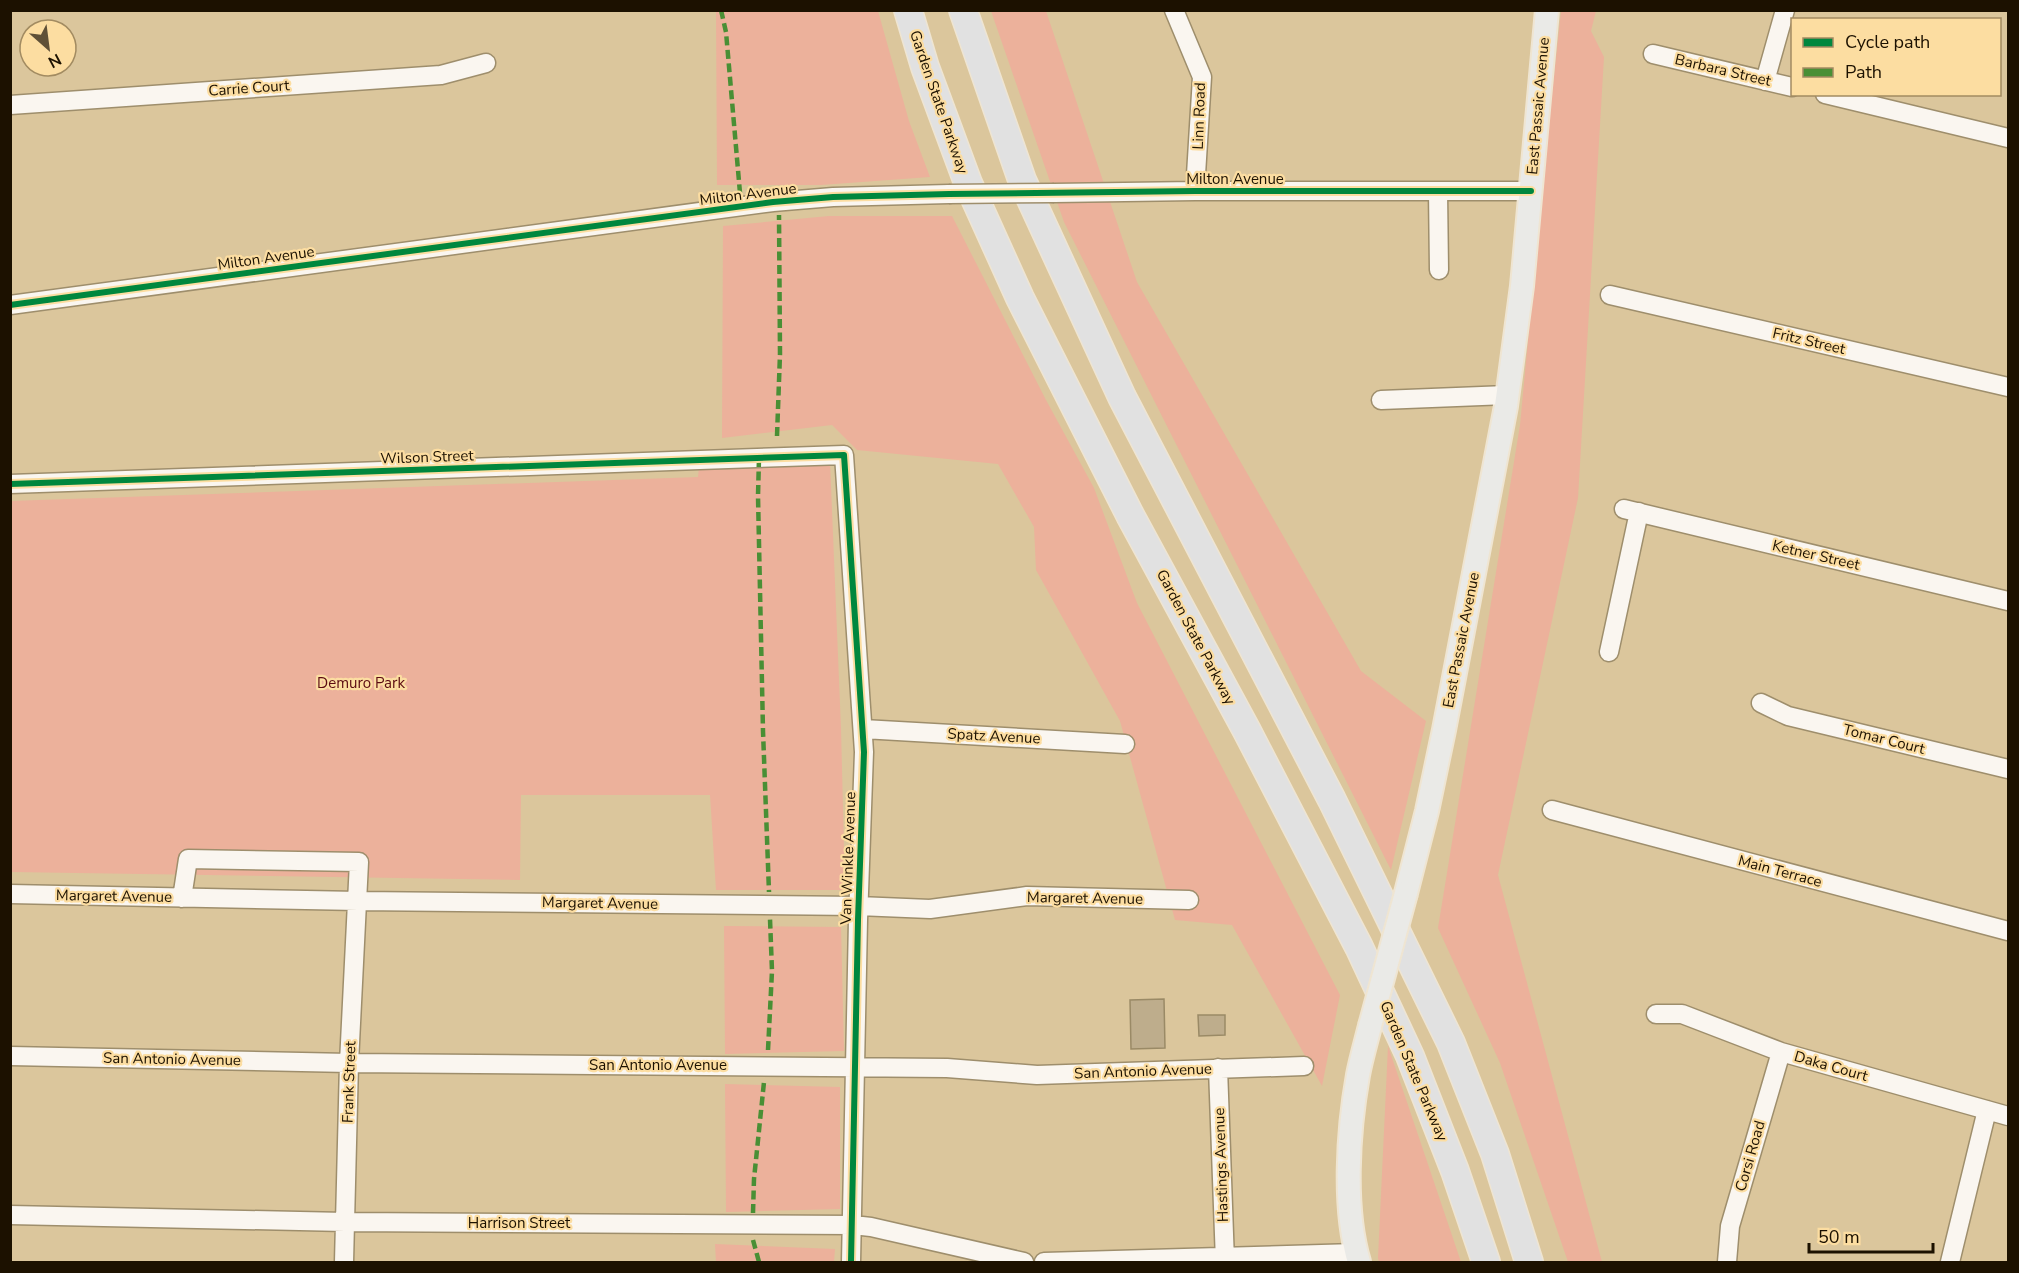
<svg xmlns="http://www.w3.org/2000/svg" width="2019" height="1273" font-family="'Nunito Sans',sans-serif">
	<rect width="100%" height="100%" fill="#dbc69c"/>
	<path fill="#ecb19b" d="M716,11h162l31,110 21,56 -109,8h-104z
		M991,11h55l91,271 224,389 65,50 -35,149 -327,-648z
		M1561,11h35l-5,20 13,26 -26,441 -80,377 104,387h-34l-68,-199 -62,-135 82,-503 26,-274z
		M829,216h123l94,184 48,88 43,115 203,392 -18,91 -90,-161 -57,-5 -55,-199 -84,-151 -2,-43 -36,-63 -141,-14 -25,-25 -110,13 1,-212z
		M830,462l11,266 4,162h-129l-6,-95h-189l-1,85 -509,-8 -1,-371 688,-24 1,-10z
		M724,926l117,1 3,124 -119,3z
		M1388,1046l73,216h-82l-1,-4z
		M725,1084l115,3v122l-114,3z
		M715,1244l120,5 -1,13h-118z"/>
	<path fill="#bead8c" stroke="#9a8a66" stroke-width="1.5" d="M1164,999l1,49 -34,1 -1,-49z
		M1198,1015h27v20l-26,1z"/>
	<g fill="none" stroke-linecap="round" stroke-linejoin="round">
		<g stroke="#9e8e6c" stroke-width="21">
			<path id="minor" d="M1174,10l28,67 -7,114
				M1653,54l139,33
				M1765,81l20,-71
				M1825,94l183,44
				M10,105l431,-30 45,-12
				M1438,191l1,79
				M1054,193l141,-2h336
				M1610,295l398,92
				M10,305l763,-103 60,-5 116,-3
				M1381,400l126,-5
				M10,484l834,-29 20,297 -6,168 -7,342
				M1624,509l384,92
				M1609,652l30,-140
				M1761,703l27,13 220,53
				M863,729l262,15
				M1552,810l456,121
				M10,894l348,7 500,5 72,3 97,-13 162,4
				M182,898l6,-39 171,3 -10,201 -5,199
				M1656,1014h26l99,38 227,64
				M10,1056l339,7 598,5 90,7 267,-9
				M1218,1068l7,194
				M10,1215l335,7 508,3 18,2 153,35
				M1044,1262l312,-9
				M1727,1262l3,-36 51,-174
				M1950,1262l37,-152"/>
		</g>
		<g stroke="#efe5d2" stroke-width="26">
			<path id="major" d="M1406,893l21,-82 17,-81 62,-324 16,-120 25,-276
				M1359,1262c-16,-54 -11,-131 -1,-187 3,-16 8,-33 12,-49"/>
		</g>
		<g stroke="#efe5d2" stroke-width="30">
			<path id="highway" d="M908,10l17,57 43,116 52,115 110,217 117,216 112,216 51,109 45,115 31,91
				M963,10l59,170 100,217 210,403 119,243 44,111 34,108"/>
		</g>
		<use href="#minor" stroke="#faf6f0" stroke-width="18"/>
		<use href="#major" stroke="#eaeae7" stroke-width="22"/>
		<use href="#highway" stroke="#e1e1e1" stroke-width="27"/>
		<g stroke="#9e8e6c" stroke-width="21" stroke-linecap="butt">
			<path id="minor-bridge" d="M949,194l105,-1"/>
		</g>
		<g stroke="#efe5d2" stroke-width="26" stroke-linecap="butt">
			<path id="major-bridge" d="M1370,1026l36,-133"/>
		</g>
		<use href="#minor-bridge" stroke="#faf6f0" stroke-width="18"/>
		<use href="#major-bridge" stroke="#eaeae7" stroke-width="22"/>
		<path stroke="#498f35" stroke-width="4.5" stroke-dasharray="9 4.5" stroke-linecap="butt" d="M721,10l5,22 14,161
			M777,436l3,-82 -1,-139
			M759,458l-1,38 5,235 6,161
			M768,1050l4,-79 -2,-52
			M753,1213l1,-34 10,-97
			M753,1240l6,22"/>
		<g stroke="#fcdda1" stroke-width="10">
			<path id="cycleway" d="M10,305l763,-103 60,-5 116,-3 246,-3h336
				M10,484l834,-29 20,297 -6,168 -7,342"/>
		</g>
		<use href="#cycleway" stroke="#00873e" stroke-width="6"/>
	</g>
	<g text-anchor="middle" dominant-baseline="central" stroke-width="4.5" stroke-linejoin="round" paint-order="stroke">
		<g font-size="15" fill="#1c1100" stroke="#fcdda1">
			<text transform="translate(1723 70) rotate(13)">Barbara Street</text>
			<text transform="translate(249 88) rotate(-4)">Carrie Court</text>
			<text transform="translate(939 102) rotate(71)">Garden State Parkway</text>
			<text transform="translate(1538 106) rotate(-85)">East Passaic Avenue</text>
			<text transform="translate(1199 116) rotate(-88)">Linn Road</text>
			<text x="1235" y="179">Milton Avenue</text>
			<text transform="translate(748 194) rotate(-7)">Milton Avenue</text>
			<text transform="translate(266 258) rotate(-8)">Milton Avenue</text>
			<text transform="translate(1809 341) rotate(13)">Fritz Street</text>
			<text transform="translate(427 457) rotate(-2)">Wilson Street</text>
			<text transform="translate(1816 555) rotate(13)">Ketner Street</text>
			<text transform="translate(1196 637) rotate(62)">Garden State Parkway</text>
			<text transform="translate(1461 640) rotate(-79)">East Passaic Avenue</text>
			<text transform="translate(994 736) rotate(3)">Spatz Avenue</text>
			<text transform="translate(1884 739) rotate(14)">Tomar Court</text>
			<text transform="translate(848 858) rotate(-88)">Van Winkle Avenue</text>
			<text transform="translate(1780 871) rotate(15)">Main Terrace</text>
			<text transform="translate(114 896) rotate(1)">Margaret Avenue</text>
			<text transform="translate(1085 898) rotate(1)">Margaret Avenue</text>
			<text transform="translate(600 903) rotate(1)">Margaret Avenue</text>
			<text transform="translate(172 1059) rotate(1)">San Antonio Avenue</text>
			<text x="658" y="1065">San Antonio Avenue</text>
			<text transform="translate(1831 1066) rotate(16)">Daka Court</text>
			<text transform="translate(1143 1071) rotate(-2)">San Antonio Avenue</text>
			<text transform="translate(1414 1071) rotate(67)">Garden State Parkway</text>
			<text transform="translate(349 1082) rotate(-88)">Frank Street</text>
			<text transform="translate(1750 1156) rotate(-74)">Corsi Road</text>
			<text transform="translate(1221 1165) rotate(-92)">Hastings Avenue</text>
			<text x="519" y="1223">Harrison Street</text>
		</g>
		<g font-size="15" fill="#5b0a12" stroke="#fcdda1">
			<text x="361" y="683">Demuro Park</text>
		</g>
	</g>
	<rect width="2019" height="1273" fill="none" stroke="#1c1100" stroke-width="24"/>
	<rect x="1791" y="18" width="210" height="78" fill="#fcdda1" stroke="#a28b61" stroke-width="1.5"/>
	<rect x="1803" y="38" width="30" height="9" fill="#00873e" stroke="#a28b61" stroke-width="1.5"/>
	<text x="1845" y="48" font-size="18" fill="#1c1100">Cycle path</text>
	<rect x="1803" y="68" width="30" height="9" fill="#498f35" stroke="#a28b61" stroke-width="1.5"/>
	<text x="1845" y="78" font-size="18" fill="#1c1100">Path</text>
	<g transform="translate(48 48) rotate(152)"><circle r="28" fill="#fcdda1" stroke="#a28b61" stroke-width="1.5"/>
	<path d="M0-4.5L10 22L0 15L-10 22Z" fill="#5f5037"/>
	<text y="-9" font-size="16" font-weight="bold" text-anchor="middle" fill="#1c1100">N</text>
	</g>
	<path d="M1809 1243v9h124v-9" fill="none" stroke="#1c1100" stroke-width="3"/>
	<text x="1818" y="1243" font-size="18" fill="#1c1100" stroke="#fcdda1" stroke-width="4.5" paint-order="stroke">50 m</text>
</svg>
